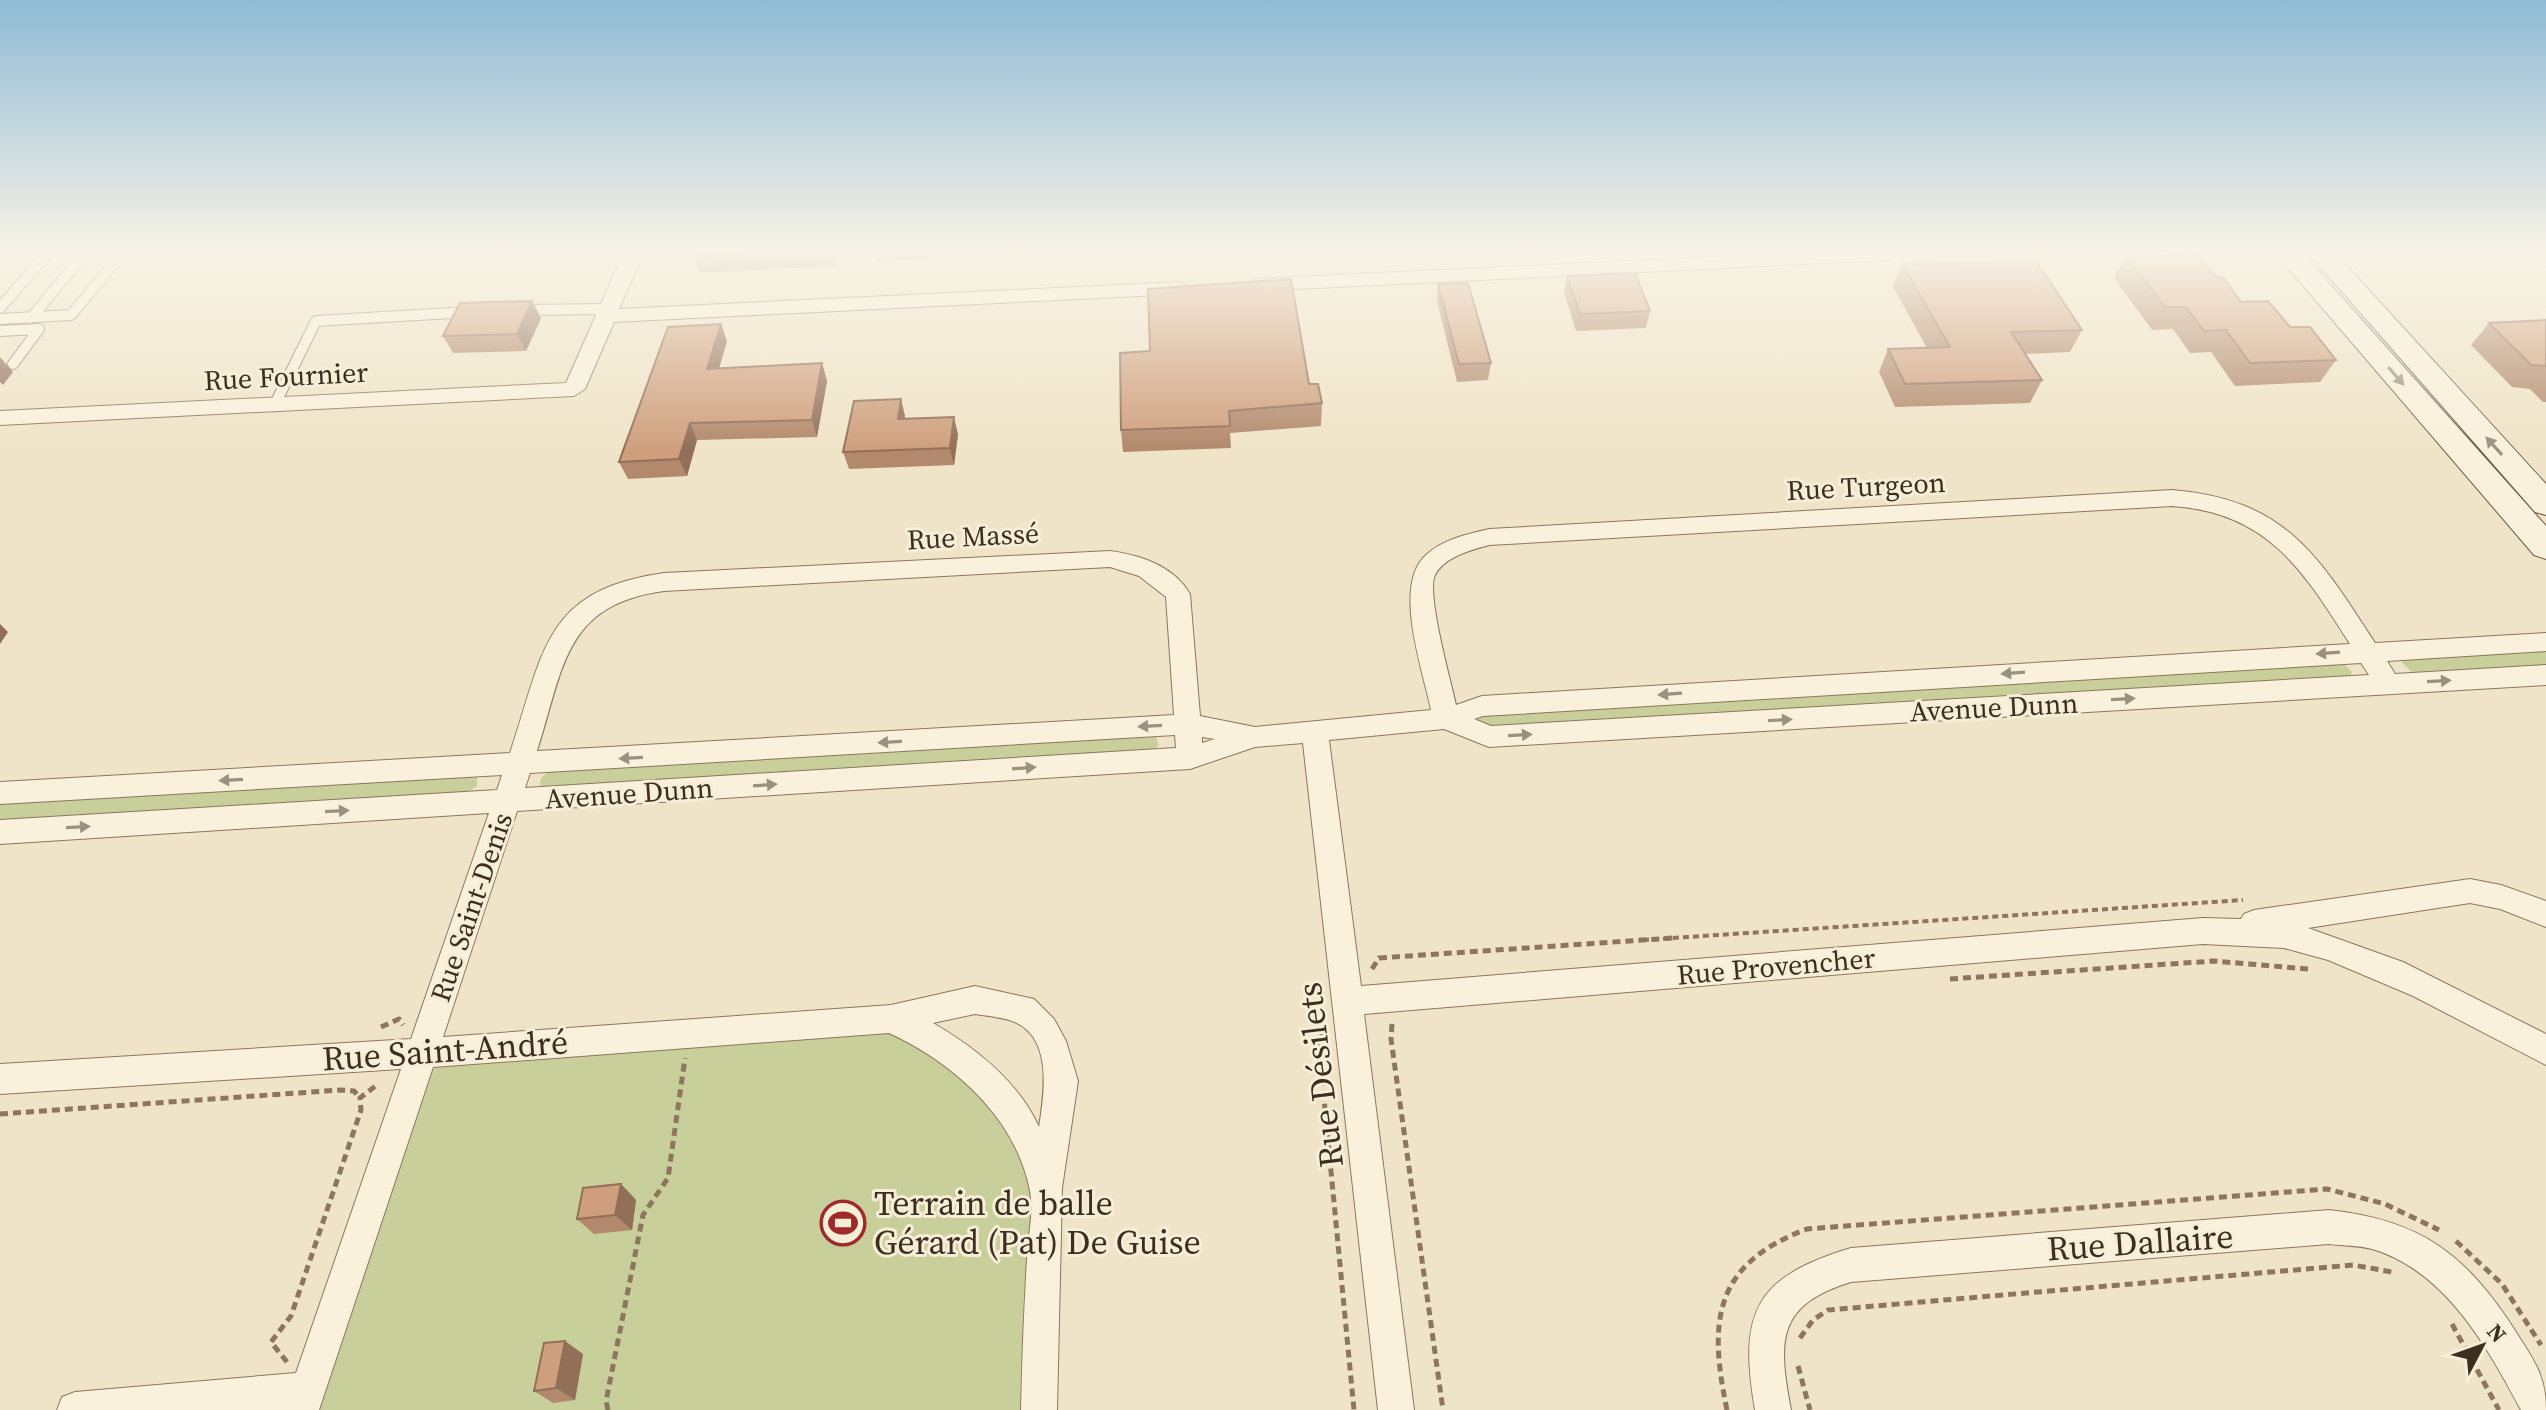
<svg xmlns="http://www.w3.org/2000/svg" width="2546" height="1410" font-family="'Source Serif 4',serif">
	<rect width="100%" height="100%" fill="#f0e4c8"/>
	<path fill="#c9cf9b" d="M2546,650v16l-132,8 -12,-11 1,-4z
		M2343,663l9,9 -3,6 -863,54 -10,-11 2,-5z
		M1155,735l4,10 -8,7 -606,38 -5,-5 1,-7 9,-8z
		M477,776v10l-11,7 -466,30v-19l4,-2z
		M891,1019l86,53 69,119 -7,219h-738l120,-359z"/>
	<g fill="none" stroke-linecap="round" stroke-linejoin="round">
		<g stroke="#8d765c" stroke-width="12">
			<path id="lane" d="M0,308l47,-54
				M523,310l84,-1
				M31,318l53,-64
				M0,319l71,-4 51,-61
				M0,331l39,-2 -26,35
				M275,404l41,-83 152,-9"/>
		</g>
		<g stroke="#8d765c" stroke-width="2">
			<path id="street" d="M623,254h20l-24,55 561,-27 10,6 -10,6 -566,28 -29,67 -11,7 -574,29v-14l566,-28z
				M1774,254h124l-10,6 -633,31 -10,-6 10,-6z
				M2172,490c113,9 146,65 203,153l171,-10v18l-159,10 8,13 151,-9v20l-1057,62 -45,-18 -115,11 32,246 842,-68 38,1 3,-5 10,-4 216,-31 31,6 45,16v26l-46,-18 -30,-6 -162,25 95,34 143,72v31l-133,-69 -85,-36 -44,-12 -81,-4 -839,70 50,396h-36l-75,-667 -48,4 -65,22 -673,42 -74,226 448,-32 84,-19 59,13 20,20 12,22 12,40 -16,107 -5,222h-36c1,-51 3,-102 6,-152 1,-22 7,-45 3,-67 -14,-73 -76,-128 -141,-158l-456,34 -114,343h-262l5,-13 13,-5 221,-19 105,-304 -401,25v-30l411,-25 78,-226 -489,31v-24l497,-30 5,-15 -502,29v-22l510,-29c34,-101 33,-163 154,-180l446,-22c30,4 64,15 80,43l10,122 55,11 176,-17c-8,-40 -39,-125 -5,-155 17,-16 42,-21 63,-26zM2172,506c96,7 130,63 178,138l-868,52 -26,9c-5,-24 -30,-111 -21,-130 9,-18 36,-25 54,-30zM1110,567l29,9 27,21 8,118 -637,36c27,-83 26,-146 127,-160zM2361,663l8,12 -878,51 -17,-7 9,-3zM1175,735l1,13 -651,40 5,-15zM1202,737l13,2 -13,4zM975,1014c12,2 26,3 37,7 42,15 32,74 27,106 -21,-46 -63,-79 -106,-104z
				M2329,1210c92,10 137,44 187,122 18,28 30,44 30,78h-25c-34,-63 -75,-139 -149,-161 -14,-4 -29,-3 -43,-5l-478,38c-75,23 -73,59 -60,128h-36c-17,-98 0,-133 96,-162z"/>
		</g>
		<g stroke="#6f573f" stroke-width="2">
			<path id="secondary" d="M2276,254h27l243,272v33l-12,-4z
				M2309,254h27l210,230v31l-11,-3z"/>
		</g>
		<path stroke="#8d765c" stroke-width="4" stroke-dasharray="6 4" stroke-linecap="butt" d="M1643,940l600,-40"/>
		<path stroke="#8d765c" stroke-width="5" stroke-dasharray="8 5" stroke-linecap="butt" d="M1372,969l7,-11 294,-20
			M1950,979l264,-18 94,8
			M1392,1024l-1,15 52,371
			M381,1027l18,-8 4,6
			M1325,1029l-7,7 36,374
			M0,1114l340,-24 14,1 6,7
			M2456,1241l46,43 39,61
			M2452,1324l47,86
			M1800,1338l13,-18 15,-10 525,-45 39,7
			M287,1362l-16,-20 20,-26 70,-206 -1,-12 18,-14
			M1798,1366l12,44
			M608,1410l-2,-9 37,-186 25,-37 17,-120
			M1727,1410c-19,-90 -13,-146 80,-181l520,-40 58,15 54,26"/>
		<use href="#lane" stroke="#faf1dc" stroke-width="10"/>
		<use href="#street" fill="#faf1dc" fill-rule="evenodd"/>
		<use href="#secondary" fill="#faf1dc" fill-rule="evenodd"/>
	</g>
	<path fill="#b2896c" d="M694,254h144l-2,12 -136,7 -6,-17z
		M875,254h53v5l-51,3z
		M2126,256l90,21 25,25 49,25 46,33 -16,22 -85,4 -24,-34 -21,1 -17,-24 -21,1 -38,-52z
		M1902,264l180,66 -12,22 -45,2 17,26 -12,23 -135,4 -16,-35 9,-23 39,-1 -34,-61z
		M1567,276l83,35 -4,17 -70,3 -12,-39z
		M1438,284l53,79 -3,17 -31,2 -20,-81z
		M541,318l-15,33 -73,2 -10,-17z
		M2546,320v82h-3l-13,-13 -18,-2 -41,-42 18,-22z
		M727,341l-8,27 103,-5 5,18 -10,56 -120,3 -10,36 -59,3 -9,-17z
		M1309,384l13,19 -1,23 -91,7 1,15 -108,4 -2,-22z
		M901,399l4,19 53,16 -4,31 -105,4 -6,-17z
		M621,1184l15,16 -4,30 -38,4 -17,-15z
		M583,1354l-8,46 -22,3 -19,-12z"/>
	<path fill="#916f58" d="M833,254h5l-2,12z
		M532,301l9,17 -15,33 -9,-17z
		M721,324l6,17 -13,45 -7,-17z
		M0,357l13,15 -10,13 -3,-3z
		M822,363l5,18 -10,56 -5,-17z
		M901,399l4,17 -3,20 -4,-17z
		M954,417l4,17 -4,31 -4,-17z
		M690,423l7,17 -10,36 -8,-17z
		M0,624l8,8 -8,12z
		M621,1184l15,16 -4,30 -17,-15z
		M565,1341l18,13 -8,46 -19,-12z"/>
	<path fill="#cf9f7d" stroke="#916f58" stroke-width="2" d="M694,254h47l-47,2z
		M2198,254l18,23h7l18,25 27,-1 22,26h20l26,33 -86,3 -24,-33 -22,1 -18,-24h-21l-39,-51z
		M2037,262l45,68 -71,2 31,48 -137,4 -17,-35 62,-2 -48,-83z
		M1635,273l15,38 -70,3 -13,-38z
		M1291,279l18,105h9l4,19 -93,8 1,15 -109,4 -1,-77 30,-2 -2,-62z
		M1468,283l23,80 -32,1 -21,-80z
		M532,301l-15,33 -74,2 17,-33z
		M2546,320v46l-15,-1 -42,-42z
		M721,324l-14,45 115,-6 -10,57 -122,3 -11,36 -60,3 49,-135z
		M901,399l-3,20 56,-2 -4,31 -107,4 11,-51z
		M621,1184l-6,31 -38,4 6,-31z
		M565,1341l-9,47 -22,3 10,-48z"/>
	<defs><path id="oneway-solid" d="M-6-.8H1V-3.2L6.5 0L1 3.2V.8H-6Z" transform="scale(2)"/></defs>
	<g fill="#9c907e">
		<use href="#oneway-solid" transform="translate(2396 376) rotate(49)"/>
		<use href="#oneway-solid" transform="translate(2494 446) rotate(-132)"/>
		<use href="#oneway-solid" transform="translate(2328 653) rotate(176)"/>
		<use href="#oneway-solid" transform="translate(2013 673) rotate(176)"/>
		<use href="#oneway-solid" transform="translate(2439 681) rotate(-3)"/>
		<use href="#oneway-solid" transform="translate(1670 694) rotate(176)"/>
		<use href="#oneway-solid" transform="translate(2123 699) rotate(-3)"/>
		<use href="#oneway-solid" transform="translate(1780 720) rotate(-3)"/>
		<use href="#oneway-solid" transform="translate(1150 726) rotate(177)"/>
		<use href="#oneway-solid" transform="translate(1520 735) rotate(-3)"/>
		<use href="#oneway-solid" transform="translate(890 742) rotate(177)"/>
		<use href="#oneway-solid" transform="translate(631 758) rotate(177)"/>
		<use href="#oneway-solid" transform="translate(1024 768) rotate(-4)"/>
		<use href="#oneway-solid" transform="translate(231 780) rotate(177)"/>
		<use href="#oneway-solid" transform="translate(765 785) rotate(-4)"/>
		<use href="#oneway-solid" transform="translate(337 811) rotate(-3)"/>
		<use href="#oneway-solid" transform="translate(78 827) rotate(-3)"/>
	</g>
	<linearGradient id="sky" x2="0" y2="1"><stop stop-color="#8fbad6"/><stop offset="0.56" stop-color="#f8f3e6"/><stop offset="1" stop-color="#f8f3e6" stop-opacity="0"/></linearGradient>
	<rect width="2546" height="451" fill="url(#sky)"/>
	<defs>
		<g id="stadium-ring" transform="scale(2.3)"><circle r="9.5" fill="#f7eed8" stroke="#9e2a2b" stroke-width="1.5"/><path d="M0-5a6.5 5 0 1 0 0 10a6.5 5 0 1 0 0-10ZM-3.5-1.8h7v3.6h-7Z" fill="#9e2a2b"/></g>
	</defs>
	<g fill-rule="evenodd">
		<use href="#stadium-ring" x="843" y="1223"/>
	</g>
	<g text-anchor="middle" dominant-baseline="central" stroke-width="6" stroke-linejoin="round" paint-order="stroke">
		<g font-size="28" fill="#3d2e20" stroke="#f7eed8">
			<text transform="translate(286 376) rotate(-3)">Rue Fournier</text>
			<text transform="translate(1866 486) rotate(-3)">Rue Turgeon</text>
			<text transform="translate(973 536) rotate(-3)">Rue Massé</text>
			<text transform="translate(1994 707) rotate(-3)">Avenue Dunn</text>
			<text transform="translate(629 793) rotate(-4)">Avenue Dunn</text>
			<text transform="translate(471 907) rotate(-71)">Rue Saint-Denis</text>
			<text transform="translate(1776 966) rotate(-5)">Rue Provencher</text>
		</g>
		<g font-size="34" fill="#3d2e20" stroke="#f7eed8">
			<text transform="translate(445 1050) rotate(-4)">Rue Saint-André</text>
			<text transform="translate(1320 1075) rotate(-97)">Rue Désilets</text>
			<text transform="translate(2140 1242) rotate(-4)">Rue Dallaire</text>
		</g>
		<g font-size="34" fill="#3d2e20" stroke="#f7eed8" text-anchor="start">
			<text x="874" y="1203">Terrain de balle<tspan x="874" dy="39">Gérard (Pat) De Guise</tspan></text>
		</g>
	</g>
	<g transform="translate(2482 1346) rotate(49)" stroke="#f7eed8" stroke-width="6" paint-order="stroke">
	<path d="M0-6L14 30L0 20L-14 30Z" fill="#3d2e20"/>
	<text y="-12" font-size="22" font-weight="bold" text-anchor="middle" fill="#3d2e20">N</text>
	</g>
</svg>
